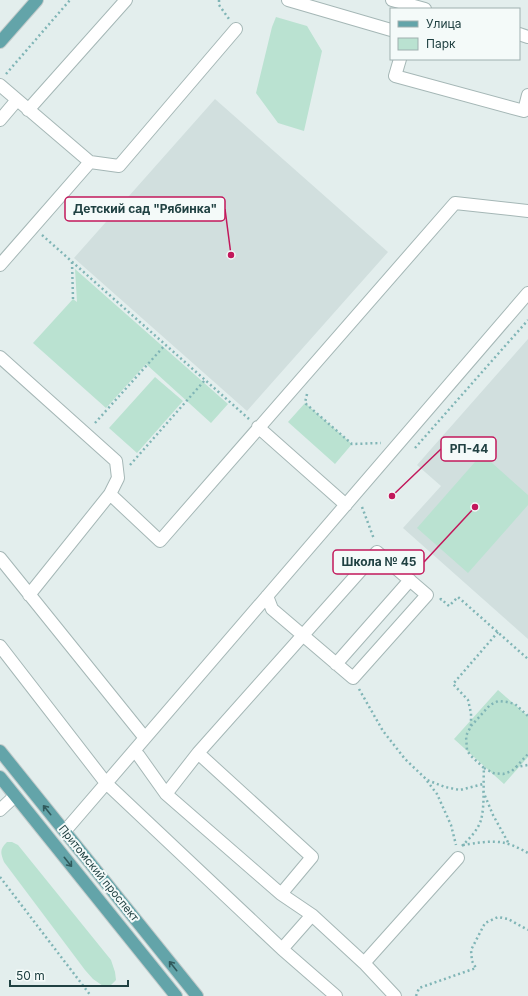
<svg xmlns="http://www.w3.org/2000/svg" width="528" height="996" font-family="Inter,sans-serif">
	<rect width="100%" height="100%" fill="#e3eeed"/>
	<path fill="#d1dfde" d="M215,99l173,153 -141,159 -173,-153z
		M528,339v300l-125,-111 38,-42 -24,-21z"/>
	<path fill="#bae2d1" d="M276,17l31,9 15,25 -18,80 -26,-8 -22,-30 16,-66z
		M75,269l153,135 -17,19 -65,-59 -40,44 -73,-65 40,-44 4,3z
		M155,377l28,24 -46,52 -28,-25z
		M305,403l47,41 -17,20 -47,-42z
		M482,454l46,41v10l-60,68 -51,-45z
		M498,690l30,26v41l-24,27 -50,-45z
		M7,842h5l6,3 93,115 4,12 1,8 -6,6h-7l-10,-7 -8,-9 -81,-108c-4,-10 -4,-13 3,-20z"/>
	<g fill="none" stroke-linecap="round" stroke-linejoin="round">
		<g stroke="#a5b7b6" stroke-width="14">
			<path id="minor" d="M288,0l103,30
				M392,0l33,9
				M519,34l9,3
				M400,59l-5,17 129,35 4,-16
				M0,85l90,77 -90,103
				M28,110l98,-110
				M0,120l17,-20
				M90,162l29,4 117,-137
				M0,357l116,104 2,17 -8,16 50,47 295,-338 73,8
				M258,427l88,78
				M0,558l145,180
				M29,595l81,-101
				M0,646l106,137 176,166 54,47
				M336,664l74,-84
				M134,751l5,5 27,38 115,100 31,21 52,48 31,33
				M198,753l114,104 -31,37
				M166,794l32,-41 179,-201 50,43 -74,83 -81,-69 -5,-13
				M0,810l15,-14
				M65,831l463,-538
				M282,949l30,-34
				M364,963l94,-105"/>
		</g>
		<g stroke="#c1caca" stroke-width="14">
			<path id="major" d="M0,42l37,-42
				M0,751l197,245
				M0,777l176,219"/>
		</g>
		<path stroke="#80b5b6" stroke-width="2.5" stroke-dasharray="2 3" stroke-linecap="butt" d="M219,0v5l10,14
			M6,74l64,-74
			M42,235l207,184
			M72,262l1,37
			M307,394l-2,9 47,41 29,-1
			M95,423l70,-78
			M415,448l113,-128
			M130,465l75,-85
			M362,507l12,32
			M440,600l1,-1 8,7 9,-9 70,62
			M359,689l24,42 22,28 22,21 18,7 15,3 23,-6
			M471,726l19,-21 8,-4 9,1 8,2 13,12
			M516,767l12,-13
			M484,768l9,5 10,1 9,-3 4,-4 12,-2
			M427,781l10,13 14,31 5,20
			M483,791l10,24 16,29
			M463,845c12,-2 30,-5 42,-2 8,2 16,6 23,10
			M462,846c7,-7 16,-16 19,-26 4,-15 2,-36 3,-52l-14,-13 -3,-5 -1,-14 5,-10v-13l-3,-13 -15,-16 45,-52
			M0,877l91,119
			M416,996l3,-8 57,-20 -4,-7 -1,-11 14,-27 13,-6 10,2 20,11"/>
		<use href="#minor" stroke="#fff" stroke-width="12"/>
		<use href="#major" stroke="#63a4a9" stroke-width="12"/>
	</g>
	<defs><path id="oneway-shaft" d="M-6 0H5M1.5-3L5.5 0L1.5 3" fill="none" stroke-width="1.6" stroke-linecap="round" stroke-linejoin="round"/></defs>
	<g stroke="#315a5c">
		<use href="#oneway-shaft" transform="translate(47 810) rotate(-129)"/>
		<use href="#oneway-shaft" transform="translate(68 862) rotate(51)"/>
		<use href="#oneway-shaft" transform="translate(173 966) rotate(-129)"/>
	</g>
	<g text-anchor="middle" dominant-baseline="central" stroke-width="4" stroke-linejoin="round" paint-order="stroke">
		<g font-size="11" fill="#204142" stroke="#f4faf9">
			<text transform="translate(99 873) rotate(51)">Притомский проспект</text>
		</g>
	</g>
	<path fill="none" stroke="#c2185b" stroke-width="1.5" d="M231 255L225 209M392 496L441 449M475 507L424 562"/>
	<g fill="#c2185b" stroke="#f4faf9" stroke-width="1.5">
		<circle cx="231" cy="255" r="4"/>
		<circle cx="392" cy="496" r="4"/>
		<circle cx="475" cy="507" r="4"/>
	</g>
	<g fill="#f4faf9" stroke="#c2185b" stroke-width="1.5">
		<rect x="65" y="197" width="160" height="24" rx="4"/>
		<rect x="441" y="437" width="55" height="24" rx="4"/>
		<rect x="333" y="550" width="91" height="24" rx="4"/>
	</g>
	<g font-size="12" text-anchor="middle" font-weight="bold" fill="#204142">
		<text x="145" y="213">Детский сад "Рябинка"</text>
		<text x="469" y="453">РП-44</text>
		<text x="379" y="566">Школа № 45</text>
	</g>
	<rect x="390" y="8" width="130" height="52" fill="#f4faf9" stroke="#9fb0b0"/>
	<rect x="398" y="21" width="20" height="6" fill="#63a4a9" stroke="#9fb0b0"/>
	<text x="426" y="28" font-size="12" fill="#204142">Улица</text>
	<rect x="398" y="38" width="20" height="12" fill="#bae2d1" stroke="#9fb0b0"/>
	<text x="426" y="48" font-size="12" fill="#204142">Парк</text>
	<path d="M10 980v6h118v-6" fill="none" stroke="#204142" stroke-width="2"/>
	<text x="16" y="980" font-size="12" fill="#204142" stroke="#f4faf9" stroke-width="3" paint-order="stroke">50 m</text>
</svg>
